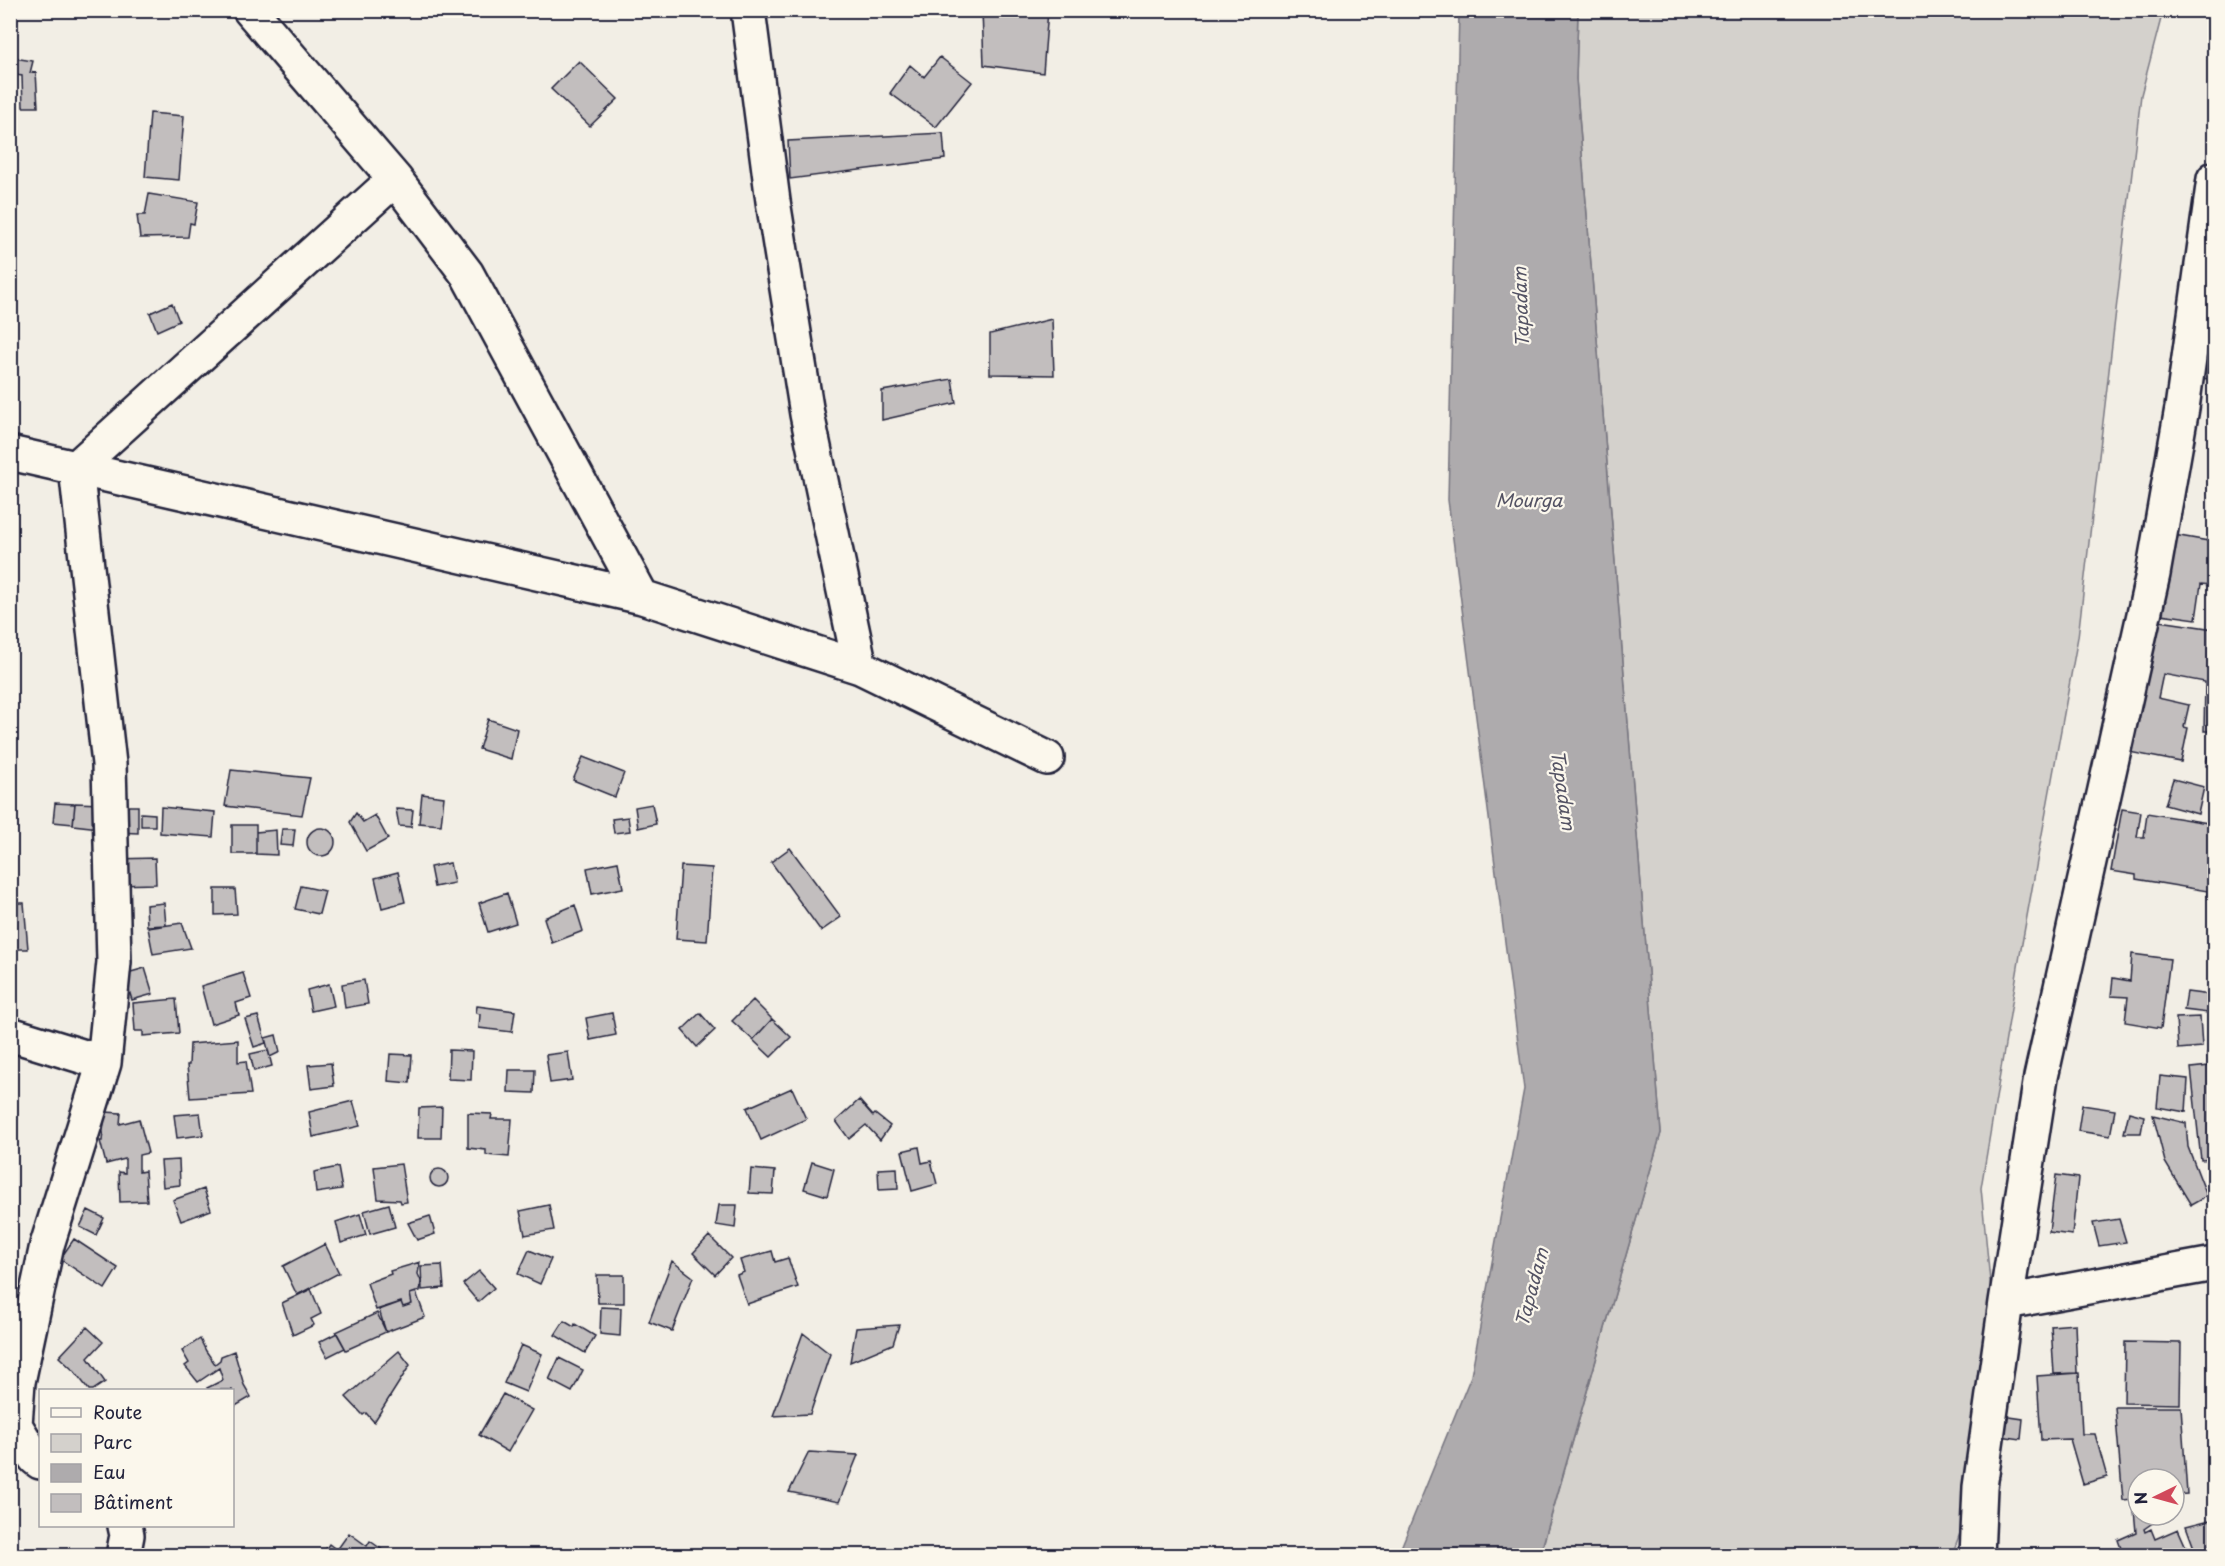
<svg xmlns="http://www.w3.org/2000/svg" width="2225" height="1566" font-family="'Playpen Sans',sans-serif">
	<rect width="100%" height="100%" fill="#f2eee5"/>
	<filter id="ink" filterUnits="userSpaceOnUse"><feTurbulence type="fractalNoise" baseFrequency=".0167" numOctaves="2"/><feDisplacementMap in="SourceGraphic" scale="12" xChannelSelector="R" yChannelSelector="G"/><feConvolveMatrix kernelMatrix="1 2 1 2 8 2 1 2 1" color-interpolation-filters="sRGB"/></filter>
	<g filter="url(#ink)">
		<path fill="#d4d1cc" stroke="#7b7a84" stroke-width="1.5" d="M1578,11h585l-22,84 -63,542 -57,312 -40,239 22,228 -51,139 -412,1 121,-423 -85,-1054z"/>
		<path fill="#aeabad" stroke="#76747f" stroke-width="1.5" d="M1459,11h119l-2,68 85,1054 -121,422h-142l73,-179 53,-287 -76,-589z"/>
		<path fill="#c2bebe" stroke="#22223b" stroke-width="1.5" d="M982,10h66l-5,63 -59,-8z
			M940,57l32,25 -36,45 -46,-34 20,-28 14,12z
			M14,58l19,3 -3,12 6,-1 2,35h-15l-1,-31 -11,-2z
			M579,61l39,38 -28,27 -39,-37z
			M150,113l34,3 -5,64 -34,-3z
			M943,133l2,26 -155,20 -2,-38z
			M149,194l49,8 -4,22 -4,-1 -2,14 -48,1 -3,-23h8z
			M172,303l7,18 -22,10 -7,-18z
			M1052,319l2,56 -64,-1v-40z
			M2209,336l5,1v43l-12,-2z
			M952,379l4,24 -74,17v-29z
			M2168,534l46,8v19l-3,24 -10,-1 -5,35 -42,-6z
			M2153,620l61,9v102h-10l1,-49 -42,-8 -5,24 31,7 -5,22 4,1 -7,34 -52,-10z
			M488,719l29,10 -6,30 -32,-10z
			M583,757l41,16 -9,24 -42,-17z
			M2207,757l7,1v10l-8,-2z
			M231,770l79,8 -8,37 -77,-9z
			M2173,779l31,8 -6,27 -33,-9z
			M422,794l22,3 -3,28 -22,-2z
			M55,803l20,1 -2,20 -20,-2z
			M75,803l26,1 -2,24 -26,-3z
			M652,804l4,20 -18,4 -3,-21z
			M117,806h21v27l-22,-1z
			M161,807l54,5 -2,25 -53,-4z
			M396,809l17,1 -2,17 -12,-1z
			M2122,809l19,3 -4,25h7l3,-24 67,11v72l-7,-1 1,-4 -72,-12v-4l-25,-4z
			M141,813l14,1v12h-14z
			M356,813l7,9 12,-7 13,24 -22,12 -16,-29z
			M628,817l2,14 -16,2 -2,-14z
			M232,825h24v29h-24z
			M307 842a14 14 0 1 1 28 0a14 14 0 1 1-28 0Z
			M282,829h13l-2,17 -13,-1z
			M276,830l1,25 -21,-1v-22z
			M790,848l51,69 -20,14 -50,-69z
			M155,858l1,26 -41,1 -1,-26z
			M618,862l5,26 -31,6 -5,-26z
			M450,863l4,20 -20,4 -4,-20z
			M681,866l31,2 -5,73 -31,-2z
			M398,872l7,30 -23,6 -7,-30z
			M301,886l24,5 -6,23 -24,-5z
			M215,889h20l2,25 -22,1z
			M507,893l9,30 -28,9 -9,-29z
			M10,903h14l4,46h-18z
			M164,903l2,22 -19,1 -1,-21z
			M575,905l8,26 -31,12 -8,-25z
			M182,923l9,25 -38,6 -5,-26z
			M2132,954l38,5 -9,69 -36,-6 3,-25 -17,-1 2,-18 17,3z
			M145,968l8,26 -21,6 -8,-26z
			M243,973l8,25 -15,5 3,12 -28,9 -10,-38z
			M364,980l4,24 -23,4 -3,-24z
			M329,984l5,22 -23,5 -4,-21z
			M2187,992l23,3 -2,18 -24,-3z
			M176,999l3,34 -36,3v-5h-8l-2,-28z
			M753,1000l19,19 -19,21 -21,-19z
			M477,1006l38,5 -3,21 -33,-4 1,-14 -4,-1z
			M612,1013l4,22 -26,5 -4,-22z
			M700,1013l15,17 -18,17 -15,-17z
			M258,1016l8,27 -12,4 -9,-28z
			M2200,1017l2,30 -24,2 -2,-31z
			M772,1019l19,18 -20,20 -18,-17z
			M276,1035l4,17 -10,5 -5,-19z
			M238,1040v22l8,-1 5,33 -61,4 -3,-33h2l1,-21z
			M268,1050l4,16 -18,5 -4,-17z
			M449,1050l23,1 -1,29 -23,-1z
			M568,1052l4,28 -22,3 -4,-28z
			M2214,1052v107l-13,1 -10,-92 18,-2 -2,-13z
			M390,1054l22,1 -2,28 -22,-2z
			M331,1063l3,23 -23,3 -3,-24z
			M509,1070h26l-1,23 -26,-1z
			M2160,1076l28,3 -2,33 -29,-5z
			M792,1088l14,31 -45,21 -14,-32z
			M859,1100l14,16 2,-2 15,12 -10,14 -14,-15 -17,14 -13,-18z
			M353,1101l7,25 -47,11 -4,-25z
			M2082,1105l33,5 -5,26 -32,-5z
			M442,1107l-1,31h-23l1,-30z
			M105,1112l16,1 -1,11 19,-5 9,34 -9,2v17l6,-1 2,30 -27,1 -1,-30 6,1v-14l-19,5 -6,-23h2z
			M2129,1112l15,4 -3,17h-17z
			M200,1113l3,22 -26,3 -3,-23z
			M468,1113l24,1 -1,5h21l-3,38 -23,-2v-5l-18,-2z
			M2153,1115l33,8 2,24 19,49 -16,9 -26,-43z
			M919,1147l3,16 9,-2 6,23 -25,7 -10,-40z
			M179,1160l1,25 -17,2 -2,-26z
			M812,1162l22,7 -7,27 -23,-7z
			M401,1164l6,38 -6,1 -1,-3 -22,-1 -4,-32z
			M338,1167l4,22 -26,4 -2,-21z
			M897,1168l1,21 -19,1 -1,-21z
			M751,1169l24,2 -2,23 -24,-1z
			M430 1178a9 9 0 1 1 18 0a9 9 0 1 1-18 0Z
			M2056,1175l22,3 -6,57 -23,-3z
			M204,1189l7,21 -30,11 -8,-21z
			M389,1204l6,23 -25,7 -6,-23z
			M549,1205l5,25 -29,5 -5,-24z
			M719,1205h18l-2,23 -19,-3z
			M88,1210l16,8 -8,17 -16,-8z
			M360,1214l6,21 -25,8 -5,-21z
			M430,1216l5,18 -18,6 -9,-17z
			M2119,1219l7,23 -27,4 -6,-23z
			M709,1236l22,22 -16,17 -22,-22z
			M74,1239l44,29 -13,21 -45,-30z
			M325,1244l14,29 -42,22 -14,-29z
			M529,1250l22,9 -11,25 -22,-10z
			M772,1251l3,11 13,-4 10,29 -51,17 -10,-29 7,-3 -4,-12z
			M672,1261l21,16 -21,54 -23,-9z
			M420,1262l-2,12 3,7 -1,10 -10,3 2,10 -9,3 -2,-5 -25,8 -9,-27 24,-9 -1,-3z
			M442,1265l2,23 -22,2 -1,-24z
			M479,1271l15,17 -16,14 -15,-18z
			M597,1275h27v28h-26z
			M311,1289l10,25 -10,5 3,6 -21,10 -11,-32z
			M416,1292l9,25 -39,15 -7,-22 22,-8 2,5 9,-3 -2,-10z
			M601,1307l20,1 -1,28 -20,-2z
			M377,1313l9,19 -40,18 -10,-18z
			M564,1321l10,6 1,-3 20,12 -10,17 -30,-18z
			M2075,1324l2,49 -23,1 -3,-48z
			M899,1325l-6,19 -43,18 6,-34z
			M87,1327l16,15 -15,16 17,24 -12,8h-4l-14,-18 -16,-15z
			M337,1333l8,15 -18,9 -8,-15z
			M803,1333l27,21 -20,60 -37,2z
			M200,1339l6,12 9,13 5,-4 1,-4 13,-5 10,34 7,12 -19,11v-18h-23l-2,-2 16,-8 -4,-12 -21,14 -13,-16 4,-3 -7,-12z
			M2125,1342l56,1 -1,61 -56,-1z
			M521,1345l21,9 -16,38 -22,-9z
			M399,1351l11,14 -36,57 -8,-9 -3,2 -17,-18z
			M559,1358l24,12 -11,22 -23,-12z
			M2079,1373l3,61h13l12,43 -24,7 -13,-45 -29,1 -4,-64z
			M503,1394l29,16 -24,42 -29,-17z
			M2115,1407h66l6,87 -13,1v-16h-36v36h15l1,7 -10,7 1,3 6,-3 4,10 23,-10 12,27h-71l4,-2 -5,-14 18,-8 -3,-33 -10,1z
			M2003,1416l20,3 -2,20 -21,-3z
			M809,1452l49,3 -19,47 -50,-10z
			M2214,1519v37h-17l-11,-30z
			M349,1533l18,13 3,-5 21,15h-70l8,-12 8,6z"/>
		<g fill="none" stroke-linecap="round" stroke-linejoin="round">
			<g stroke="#22223b" stroke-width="38">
				<path id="minor" d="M250,10l145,169 72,95 175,323
					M748,10l25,191 34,213 53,253
					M10,453l632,144 218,70 187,91
					M10,1034l94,29
					M2006,1302l208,-38
					M40,1462l-5,-4 -20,-33 3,-43 29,-137 57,-182 10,-101 -5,-198 -33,-296 319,-289
					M123,1556l4,-21 -2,-9
					M1977,1556l3,-69 26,-185 35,-225 112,-503 29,-166 32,-229"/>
			</g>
			<use href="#minor" stroke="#fbf7ec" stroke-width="33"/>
		</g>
	</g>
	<g text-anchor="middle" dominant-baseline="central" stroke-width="4.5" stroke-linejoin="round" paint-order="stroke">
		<g font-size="18" font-style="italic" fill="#535263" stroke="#fbf7ec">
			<text transform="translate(1520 307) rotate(-92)">Tapadam</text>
			<text x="1529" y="499">Mourga</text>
			<text transform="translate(1564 790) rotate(82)">Tapadam</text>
			<text transform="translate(1531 1287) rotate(-75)">Tapadam</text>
		</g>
	</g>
	<rect width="2225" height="1566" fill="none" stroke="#fbf7ec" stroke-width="36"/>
	<rect x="18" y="18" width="2189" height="1530" fill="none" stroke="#22223b" stroke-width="2" filter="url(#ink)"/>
	<rect x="39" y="1389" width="195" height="138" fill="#fbf7ec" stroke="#a4a2a5" stroke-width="1.5"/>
	<rect x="51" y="1408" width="30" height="9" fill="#fbf7ec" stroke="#a4a2a5" stroke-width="1.5"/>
	<text x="93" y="1419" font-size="18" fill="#22223b">Route</text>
	<rect x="51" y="1434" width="30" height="18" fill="#d4d1cc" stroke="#a4a2a5" stroke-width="1.5"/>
	<text x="93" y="1449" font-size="18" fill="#22223b">Parc</text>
	<rect x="51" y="1464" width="30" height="18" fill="#aeabad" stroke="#a4a2a5" stroke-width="1.5"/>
	<text x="93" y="1479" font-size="18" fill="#22223b">Eau</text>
	<rect x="51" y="1494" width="30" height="18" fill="#c2bebe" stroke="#a4a2a5" stroke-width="1.5"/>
	<text x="93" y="1509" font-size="18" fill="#22223b">Bâtiment</text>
	<g transform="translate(2156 1497) rotate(265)"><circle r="28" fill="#fbf7ec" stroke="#a4a2a5" stroke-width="1.5"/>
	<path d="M0-4.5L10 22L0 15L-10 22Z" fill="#d1495b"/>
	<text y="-9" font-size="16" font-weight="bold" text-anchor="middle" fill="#22223b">N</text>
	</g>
</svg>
